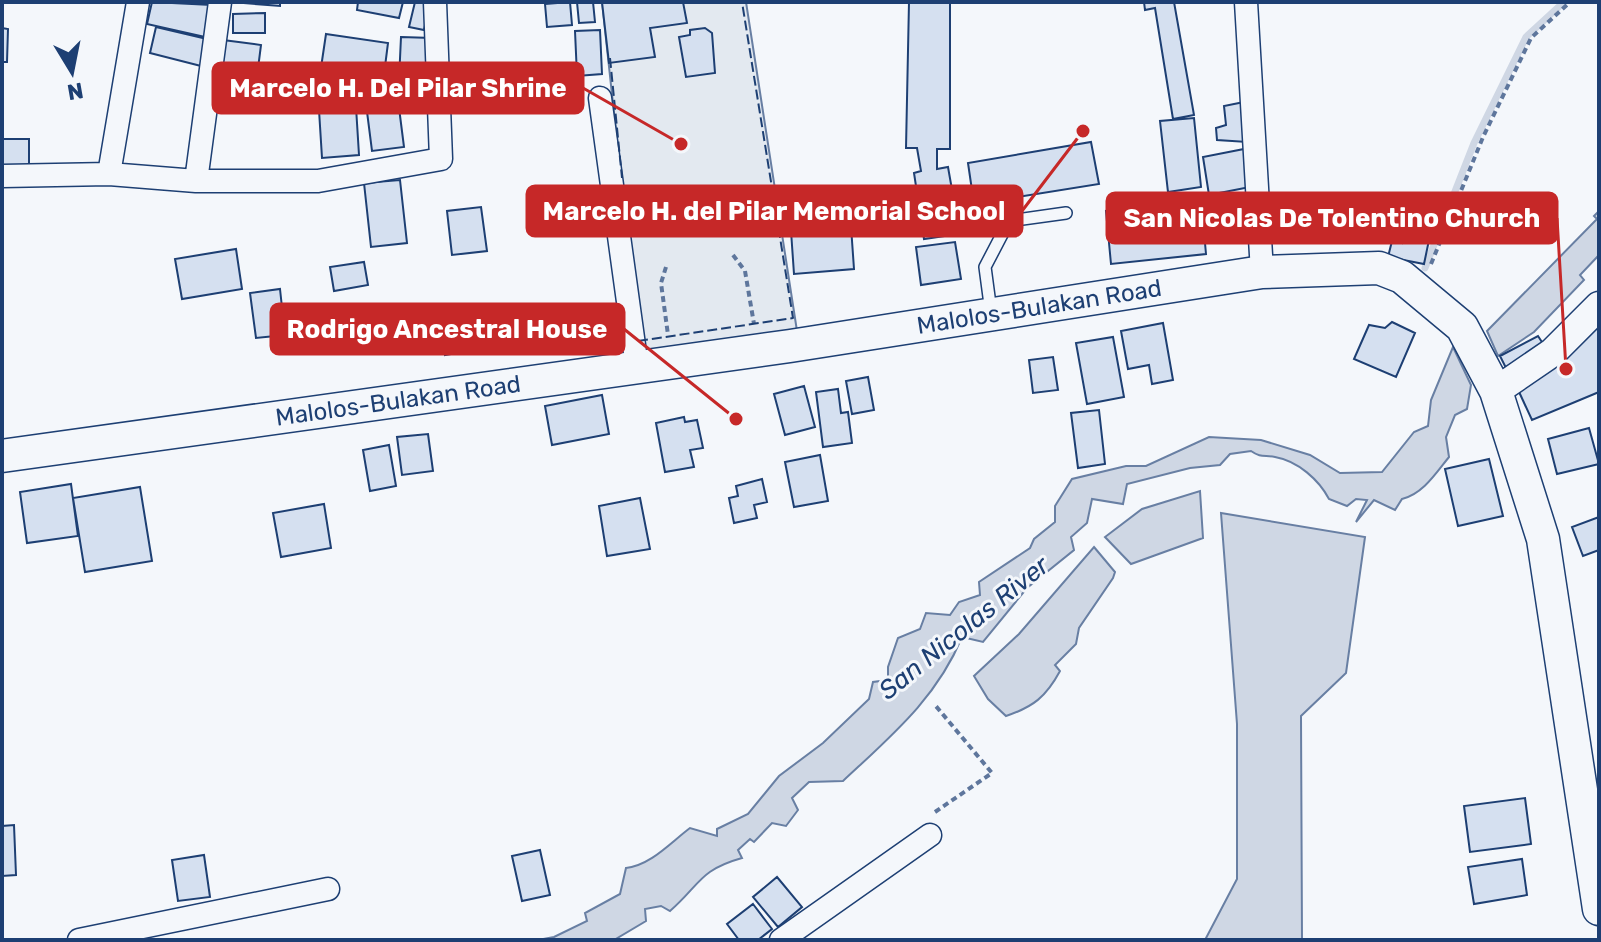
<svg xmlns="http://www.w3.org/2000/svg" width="1601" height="942" font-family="Rubik,sans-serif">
	<rect width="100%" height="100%" fill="#f4f7fb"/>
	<path fill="#e3e9f0" stroke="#687fa3" stroke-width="2" d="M602,2h144l51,329 -157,22z"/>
	<path fill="#cfd7e4" stroke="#687fa3" stroke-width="2" d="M1599,211v44l-19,20 4,5 -50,52 -36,24 -11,-25 110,-112 -3,-3z
		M1453,347l18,38 -4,24 -12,6 -9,22 3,20c-13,16 -26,37 -47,42l-7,11 -21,-10 -18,22 11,-22 -11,-1 -9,7 -18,-7c-10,-19 -31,-38 -54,-42 -11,-2 -14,1 -24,-6l-21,3 -10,11 -30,3 -63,16 -4,20 -31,-5 -5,24 -16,14 3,13 -47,38 -44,54 -21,-5c-25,61 -71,99 -119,144l-34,1 -17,16 6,12 -12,16 -14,-3 -18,19 -4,-3 -12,11 4,8c-43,12 -42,27 -72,53l-9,-5 -16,3 1,12 -32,19h-76l16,-3 33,-16 -2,-8 35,-19 6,-26c25,-3 44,-25 64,-40l27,8v-7l31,-15 31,-38 44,-33 46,-44 4,-17 15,-2v-13l10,-29 22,-9 6,-16 24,2 9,-13 21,-7 -1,-13 51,-34 4,-9 21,-17v-16l17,-27 54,-13h20l63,-29 52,3 49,15 30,18 42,-1 32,-40 14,-6 3,-26z
		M1200,491l3,47 -72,26 -26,-27 37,-28z
		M1221,513l144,24 -19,136 -45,43 1,224h-97l32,-61v-155z
		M1094,547l21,25 -2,6 -34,50 -3,16 -21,21 5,6c-14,26 -27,36 -54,45l-18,-17 -14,-23 45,-42z"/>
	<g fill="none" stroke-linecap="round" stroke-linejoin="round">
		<path stroke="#cfd7e4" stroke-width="7" d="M1425,268l49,-125 52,-106 38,-35"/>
	</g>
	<path fill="#d5e0f0" stroke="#1d3f73" stroke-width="2" d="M152,2l60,3 -7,32 -58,-13z
		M231,2h49v4z
		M358,2h45l-4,16 -42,-8z
		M415,2h15l-6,28 -15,-3z
		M570,2l2,23 -25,2 -2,-23z
		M577,2h16l2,20 -16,1z
		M602,2h81l4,21 -37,5 5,29 -46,6z
		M909,2h41v147h-13v20l11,-2 6,34 -7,2 5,32 -28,4 -10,-66 7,-2 -4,-23h-11z
		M1144,2h30l20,113 -21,4 -18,-111 -10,2z
		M265,13v20h-32v-19z
		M156,27l51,12 -6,27 -51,-13z
		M2,28l6,1 -1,33h-5z
		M705,28l7,5 3,40 -29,4 -7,-40 11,-2v-5z
		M600,30l2,44 -25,2 -2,-45z
		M326,34l62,9 -6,47 -63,-9z
		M401,37l31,1 -2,43 -31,-1z
		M223,40l38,5 -6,47 -38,-4z
		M397,92l7,55 -32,4 -7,-55z
		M1244,102l3,40 -30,-2 -1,-12 10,-3 -2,-19z
		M356,107l3,48 -37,3 -3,-48z
		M1194,118l7,69 -33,5 -8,-71z
		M2,139h27v31h-27z
		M1091,142l8,42 -125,20 -6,-41z
		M1244,149l6,38 -41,8 -6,-38z
		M400,180l7,63 -36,4 -7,-64z
		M849,198l5,71 -60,5 -5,-72z
		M1201,200l1,10 48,6 1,16 -46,11 1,11 -95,10 -5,-53z
		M481,207l6,44 -35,4 -5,-44z
		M1404,235l25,5 -5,24 -36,-7 4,-16 10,2z
		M955,242l6,37 -40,6 -5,-38z
		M236,249l6,40 -60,10 -7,-40z
		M364,262l4,23 -34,6 -4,-24z
		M280,289l5,46 -29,3 -6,-45z
		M468,307l6,43 -29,5 -7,-44z
		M1392,322l23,11 -19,44 -42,-18 15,-34 16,3z
		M1163,323l10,57 -21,4 -3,-19 -21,4 -7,-38z
		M1599,325v67l-67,28 -18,-39z
		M1538,336l11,17 -38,25 -11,-22z
		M1113,337l11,60 -37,7 -11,-61z
		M1053,357l5,33 -25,3 -4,-33z
		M868,377l6,33 -22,4 -6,-33z
		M804,386l11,41 -30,8 -11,-41z
		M838,389l3,24 7,-1 4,31 -29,4 -7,-55z
		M602,395l7,39 -57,11 -7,-39z
		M1099,410l6,54 -27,4 -7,-55z
		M684,417l1,5 12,-2 6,28 -13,2 4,17 -29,5 -9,-49z
		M1589,428l10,36 -42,10 -9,-35z
		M428,434l5,37 -31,4 -5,-38z
		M389,445l7,41 -26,5 -7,-41z
		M820,455l8,46 -34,6 -9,-45z
		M1489,459l14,57 -45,10 -13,-57z
		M762,479l5,23 -13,3 3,13 -23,5 -5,-25 9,-2 -2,-10z
		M71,484l7,52 -51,7 -7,-51z
		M140,487l12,74 -67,11 -12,-74z
		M640,498l10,51 -43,7 -8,-50z
		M324,504l7,44 -50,9 -8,-44z
		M1599,517v33l-16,6 -11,-29z
		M1525,798l6,46 -61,8 -6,-46z
		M14,825l2,50 -14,1v-50z
		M540,850l10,45 -28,6 -10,-45z
		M204,855l6,42 -32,4 -6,-41z
		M1522,859l5,36 -53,9 -6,-37z
		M777,877l25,30 -24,20 -25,-30z
		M753,904l19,25 -14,11h-19l-12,-16z"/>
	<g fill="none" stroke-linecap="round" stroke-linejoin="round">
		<g stroke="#1d3f73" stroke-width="14">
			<path id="service" d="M991,312l-6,-45 24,-46 57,-8"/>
		</g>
		<g stroke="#1d3f73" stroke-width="25">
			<path id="minor" d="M1246,2l16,270
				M600,98l37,269
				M109,174l29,-172
				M2,176l107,-2 87,7h122l123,-22 -6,-157
				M196,181l24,-179
				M79,940l249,-51
				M781,940l149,-105"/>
		</g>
		<g stroke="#1d3f73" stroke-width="31">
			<path id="tertiary" d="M1496,391l57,-39 46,-46"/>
		</g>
		<g stroke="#1d3f73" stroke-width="35">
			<g id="secondary">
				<path id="s1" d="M2,456l788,-110 472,-74 117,-4 23,9 60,50 34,64 47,148 56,370"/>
			</g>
		</g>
		<path stroke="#5e769c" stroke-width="4" stroke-dasharray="6 4" stroke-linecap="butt" d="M733,255l12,16 9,53
			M1431,264l52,-127 48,-99 39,-36
			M666,267l-5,16 7,52
			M935,812l57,-39 -57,-68"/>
		<use href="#service" stroke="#f4f7fb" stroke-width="11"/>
		<use href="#minor" stroke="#f4f7fb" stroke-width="22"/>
		<use href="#tertiary" stroke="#f4f7fb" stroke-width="28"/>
		<use href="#secondary" stroke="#f4f7fb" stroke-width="32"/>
		<path stroke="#1d3f73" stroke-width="2" stroke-dasharray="10 4" stroke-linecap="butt" d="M610,58l12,120
			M638,341l155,-23 -51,-316"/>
	</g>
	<g text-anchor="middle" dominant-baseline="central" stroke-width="6" stroke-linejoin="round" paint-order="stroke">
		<g font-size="24" fill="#1d3f73" stroke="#f4f7fb">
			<text stroke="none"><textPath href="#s1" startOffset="1048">Malolos-Bulakan Road</textPath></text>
			<text stroke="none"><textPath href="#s1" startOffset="400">Malolos-Bulakan Road</textPath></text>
		</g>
		<g font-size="26" font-style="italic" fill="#1d3f73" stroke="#f4f7fb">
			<text transform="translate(964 628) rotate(-39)">San Nicolas River</text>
		</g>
	</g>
	<path fill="none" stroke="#c62828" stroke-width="3" d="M681 144L583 88M1083 131L1022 211M1566 369L1557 218M736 419L624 329"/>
	<g fill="#c62828" stroke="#f4f7fb" stroke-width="3">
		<circle cx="681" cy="144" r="8"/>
		<circle cx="1083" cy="131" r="8"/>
		<circle cx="1566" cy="369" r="8"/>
		<circle cx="736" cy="419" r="8"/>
	</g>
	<g fill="#c62828" stroke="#c62828" stroke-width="3">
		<rect x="213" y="63" width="370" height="50" rx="8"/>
		<rect x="527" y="186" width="495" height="50" rx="8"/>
		<rect x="1107" y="193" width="450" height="50" rx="8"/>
		<rect x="271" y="304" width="353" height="50" rx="8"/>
	</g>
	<g font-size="26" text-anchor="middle" font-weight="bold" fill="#fff">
		<text x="398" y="97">Marcelo H. Del Pilar Shrine</text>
		<text x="774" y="220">Marcelo H. del Pilar Memorial School</text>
		<text x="1332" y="227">San Nicolas De Tolentino Church</text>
		<text x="447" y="338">Rodrigo Ancestral House</text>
	</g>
	<rect width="1601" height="942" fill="none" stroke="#1d3f73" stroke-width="8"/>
	<g transform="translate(72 72) rotate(170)" stroke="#f4f7fb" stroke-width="6" paint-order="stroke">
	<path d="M0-6L14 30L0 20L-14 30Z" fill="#1d3f73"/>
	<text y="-12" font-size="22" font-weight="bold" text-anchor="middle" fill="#1d3f73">N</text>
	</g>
</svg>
